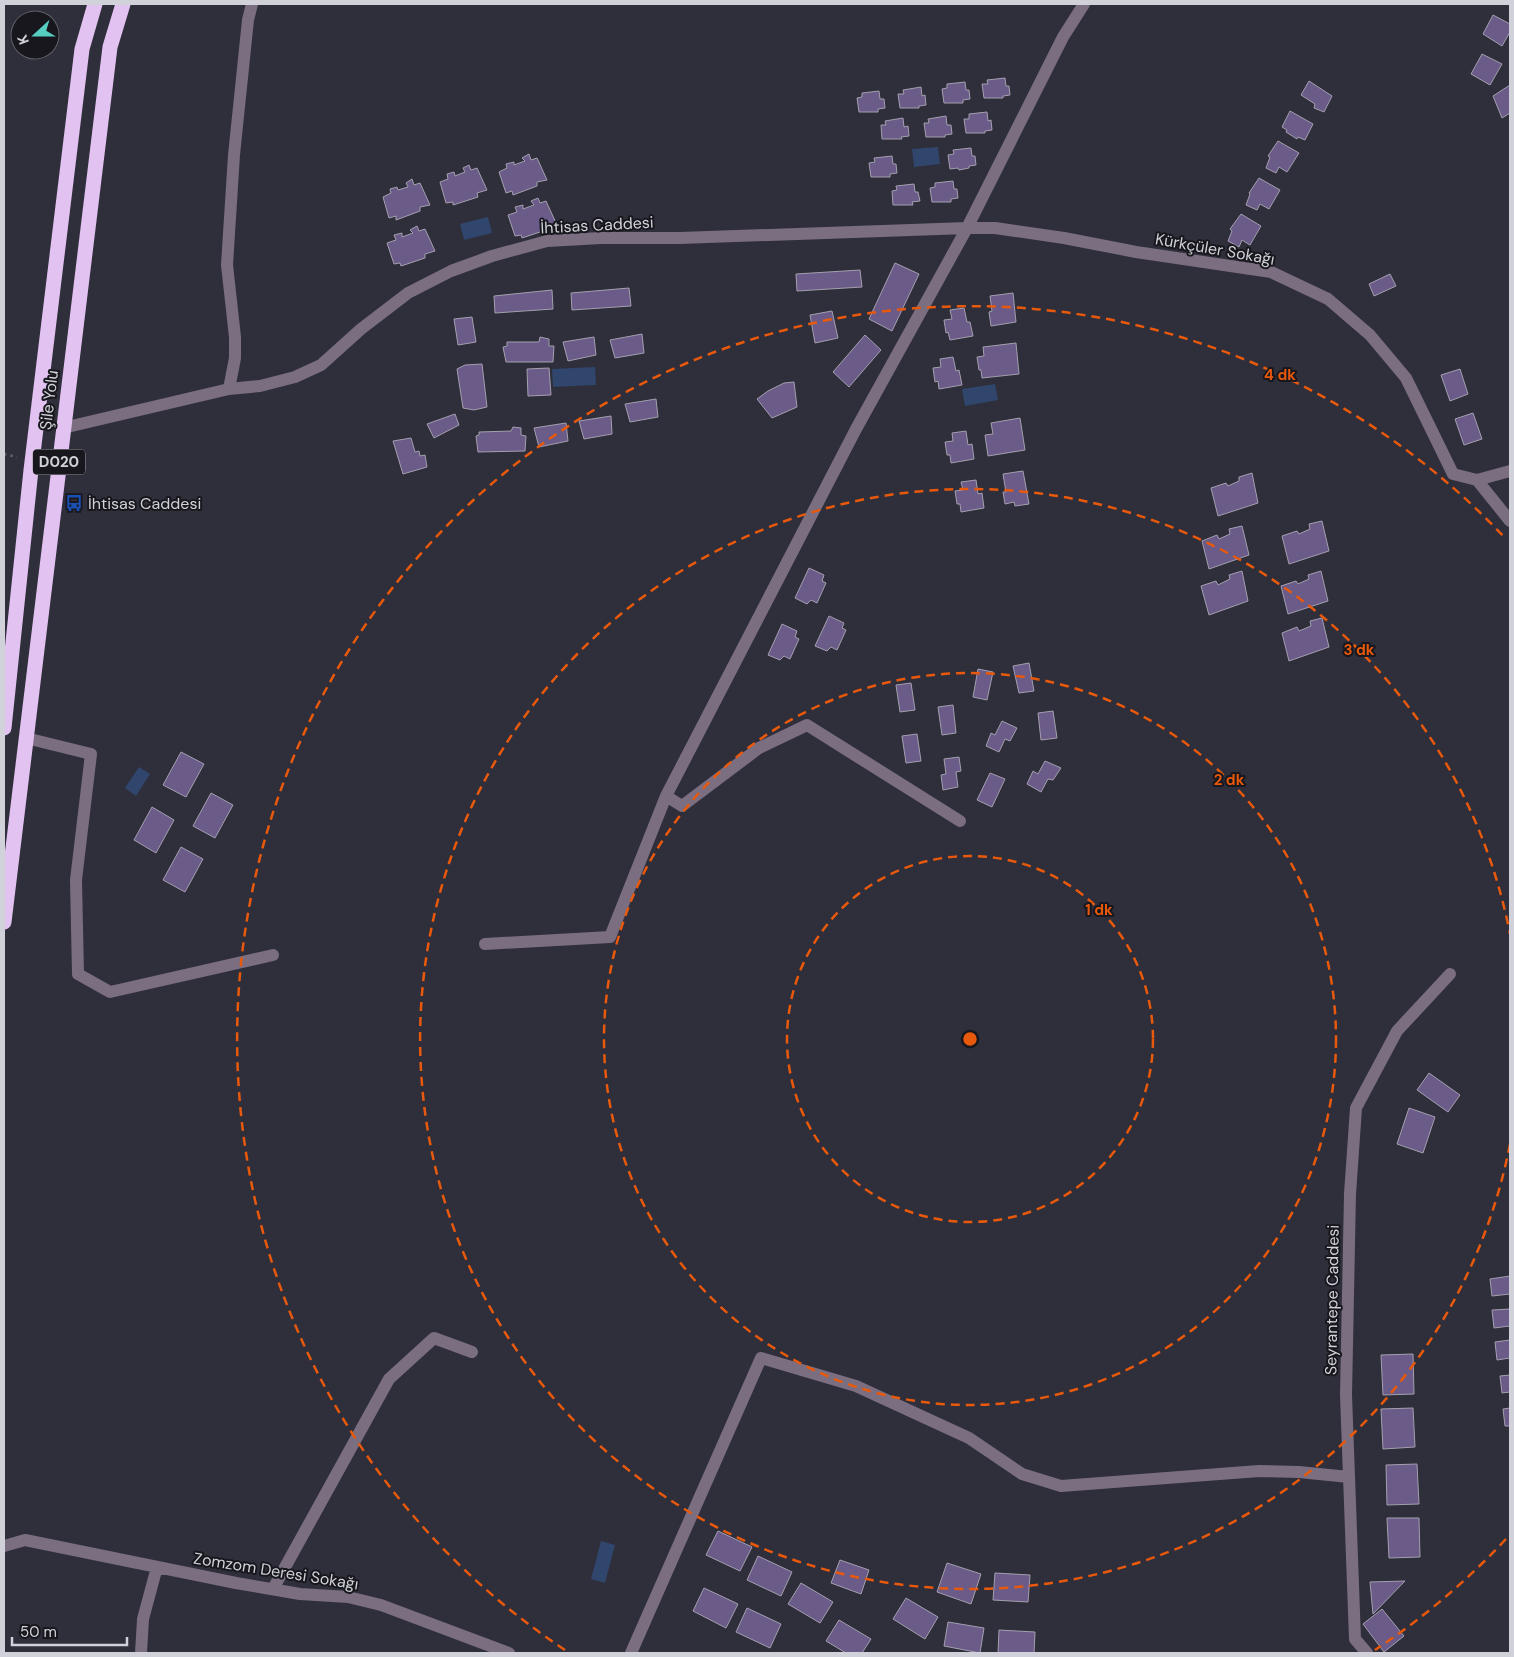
<svg xmlns="http://www.w3.org/2000/svg" width="1514" height="1657" font-family="'DM Sans',sans-serif">
	<rect width="100%" height="100%" fill="#2f2e3b"/>
	<path fill="#30466c" d="M938,147l2,17 -26,3 -2,-18z
		M488,217l4,16 -28,7 -4,-16z
		M595,367l1,18 -43,2 -1,-18z
		M995,384l3,16 -33,6 -3,-17z
		M139,767l11,7 -14,22 -11,-8z
		M601,1541l14,4 -10,38 -14,-4z"/>
	<path fill="#6a5b88" stroke="#a4a0af" d="M1493,15l17,9v8l-8,14 -19,-12z
		M1482,54l20,10 -12,21 -19,-11z
		M1005,78l1,8h3l1,9 -7,1v2h-19l-2,-14h6l-1,-4z
		M1309,81l23,15 -8,16 -10,-4 1,-4 -14,-9z
		M965,82l1,8h3l1,9 -7,1v3h-19l-2,-14 5,-1v-4z
		M1510,85v28l-8,5 -9,-22z
		M921,87l1,9 3,-1 1,10 -7,1v2h-19l-2,-14h6l-1,-4z
		M879,91l1,8h4l1,9 -7,1v3h-19l-2,-14 5,-1v-4z
		M1290,111l23,13 -8,16 -7,-3 -1,2 -11,-7 1,-2 -5,-3z
		M987,112l1,9 3,-1 1,10 -7,1v2h-19l-2,-14h5v-5z
		M946,116l1,9h4l1,9 -7,1v2h-19l-2,-14h5l-1,-4z
		M903,118l1,9 4,-1 1,10 -8,1 1,2h-20l-1,-14h5l-1,-4z
		M1278,141l21,12 -12,19 -8,-5 -3,6 -10,-5 4,-11 -2,-1z
		M971,148l1,8h3l1,9 -7,1v2l-10,2 -1,-2 -8,1 -2,-14 6,-1 -1,-4z
		M529,154l2,6 6,-2 10,22 -10,2v4l-24,9 -1,-4 -6,2 -7,-21 8,-4 -1,-4 8,-2v3l11,-4 -3,-3z
		M892,156l1,8h3l1,9 -7,1v3h-19l-2,-14 6,-1 -1,-4z
		M469,165l2,5 6,-2 10,22 -10,3 1,4 -25,8v-3l-7,1 -6,-21 8,-3 -1,-5 7,-2 1,4 10,-4 -2,-4z
		M1259,178l21,12 -11,19 -9,-5 -3,6 -11,-5 4,-11 -1,-1z
		M412,179l2,6 6,-2 10,22 -10,2v4l-24,9v-4l-7,2 -6,-21 8,-4 -1,-4 7,-2 1,3 10,-3 -2,-4z
		M953,181l1,8h3l1,9 -7,1v3h-19l-2,-14 5,-1v-4z
		M914,184l1,8h3l2,9 -8,1 1,3h-20l-1,-14 5,-1 -1,-4z
		M538,198l2,5 6,-2 10,22 -10,3v4l-24,8 -1,-3 -6,1 -7,-21 9,-3 -2,-5 8,-2v4l11,-4 -3,-4z
		M1241,214l20,12 -11,19 -8,-5 -3,7 -11,-6 4,-10 -2,-2z
		M417,226l2,5 6,-2 10,22 -10,3v4l-24,8 -1,-3 -6,1 -7,-21 9,-3 -2,-5 8,-2v4l11,-4 -3,-3z
		M895,263l24,11 -27,57 -23,-12z
		M860,270l2,17 -65,4 -1,-17z
		M1390,274l6,12 -22,10 -5,-12z
		M629,288l2,18 -59,4 -1,-17z
		M552,290l1,19 -58,4 -1,-17z
		M1013,293l3,29 -25,4 -2,-14 3,-1 -2,-15z
		M964,308l3,14h3l3,14 -23,4 -2,-8 -2,1 -2,-13 8,-1 -2,-9z
		M832,311l6,27 -23,5 -5,-28z
		M472,317l4,25 -18,3 -4,-26z
		M642,334l2,19 -29,5 -5,-18z
		M865,335l16,15 -32,37 -16,-15z
		M540,337l9,2v7h5l-1,16h-47l-3,-15 4,-1v-4h32z
		M594,337l2,18 -28,6 -5,-19z
		M1016,343l3,31 -37,4 -1,-8h-2l-2,-13 7,-1 -1,-9z
		M953,357l3,14 3,-1 3,15 -23,4 -1,-8 -3,1 -2,-14 8,-1 -1,-8z
		M482,364l5,43 -13,3 -11,-2 -6,-39 8,-4z
		M549,368l2,27 -23,1 -1,-27z
		M1460,369l8,25 -18,7 -9,-26z
		M794,382l3,25 -25,11 -15,-19 11,-8 16,-8z
		M656,399l2,18 -28,5 -5,-18z
		M1473,413l9,26 -18,6 -9,-26z
		M455,414l4,11 -25,13 -7,-14z
		M611,416l1,18 -28,5 -5,-18z
		M1020,418l5,32 -37,6 -3,-21 8,-1 -2,-11z
		M566,423l2,18 -29,6 -5,-19z
		M513,427l8,1v7l5,1 -1,15 -47,1 -2,-16 3,-1v-3l32,-1z
		M966,431l2,14 4,-1 2,15 -23,4 -1,-8h-3l-2,-13 8,-1 -1,-8z
		M411,438l4,14 4,-1 1,5 5,-1 2,12 -24,7 -10,-33z
		M1023,471l6,33 -14,2 -1,-4 -9,2 -2,-12h3l-3,-18z
		M1252,473l6,30 -40,13 -7,-28 15,-5 2,3 11,-5v-4z
		M976,480l2,14 4,-1 2,15 -23,4 -1,-8h-3l-2,-13 8,-1 -2,-8z
		M1322,521l7,30 -40,13 -7,-28 15,-5 2,3 11,-5 -1,-5z
		M1242,526l7,29 -40,14 -7,-28 15,-6 2,4 11,-5 -1,-5z
		M809,568l15,7 -2,6 4,2 -9,20 -6,-3 -4,4 -12,-6z
		M1242,571l6,30 -39,14 -8,-29 15,-5 2,4 12,-6 -1,-4z
		M1321,571l7,30 -40,13 -7,-28 15,-5 2,3 11,-5 -1,-4z
		M829,616l15,7 -2,5 4,2 -9,20 -6,-3 -4,4 -12,-5z
		M1322,618l7,29 -40,14 -7,-28 15,-6 2,4 12,-5 -1,-5z
		M782,624l15,7 -2,6 4,2 -9,20 -6,-3 -4,4 -12,-5z
		M1029,663l5,28 -15,2 -6,-27z
		M978,669l15,3 -6,28 -14,-3z
		M911,683l4,27 -15,2 -4,-27z
		M953,705l3,28 -14,2 -4,-28z
		M1053,711l4,27 -16,2 -3,-27z
		M1002,721l15,7 -7,13 -5,-2 -6,13 -13,-6 5,-13 4,2z
		M917,734l4,27 -15,2 -4,-27z
		M181,752l23,12 -18,33 -23,-12z
		M959,757l2,14 -5,1 2,15 -15,3 -2,-15 5,-1 -2,-15z
		M1045,761l16,7 -8,12 -5,-1 -7,13 -14,-8 6,-13 5,3z
		M990,773l15,6 -13,28 -15,-7z
		M211,793l22,12 -18,33 -22,-12z
		M152,807l22,13 -18,33 -22,-13z
		M181,847l22,12 -18,33 -22,-12z
		M1429,1073l31,22 -12,17 -31,-22z
		M1409,1108l26,9 -12,36 -26,-9z
		M1510,1276v18l-18,2 -2,-17z
		M1510,1309v17l-16,2 -2,-18z
		M1510,1340v18l-13,2 -2,-18z
		M1413,1354l1,40 -31,1 -2,-40z
		M1510,1375v17l-8,1 -2,-17z
		M1413,1408l2,39 -32,2 -2,-40z
		M1510,1408v18h-5l-2,-17z
		M1417,1464l2,40 -32,1 -1,-40z
		M1387,1518h32l1,39 -31,1z
		M718,1531l34,16 -12,24 -34,-16z
		M758,1556l34,16 -11,24 -34,-16z
		M840,1560l29,10 -8,24 -30,-11z
		M947,1563l34,11 -10,30 -34,-12z
		M995,1573l35,2 -2,27 -35,-2z
		M1405,1581l-32,33 -3,-32z
		M801,1583l32,19 -13,21 -32,-19z
		M704,1588l34,16 -12,24 -33,-17z
		M906,1598l32,19 -13,22 -32,-20z
		M747,1608l34,16 -11,24 -34,-16z
		M1382,1609l22,27 -20,16 -21,-28z
		M839,1620l32,19 -9,14h-16l-20,-12z
		M948,1622l36,6 -4,25 -36,-7z
		M999,1630l36,2 -1,21h-36z"/>
	<g fill="none" stroke-linecap="round" stroke-linejoin="round">
		<path stroke="#62626d" stroke-width="2.5" stroke-dasharray="2.5 4" stroke-linecap="butt" d="M4,454l13,3"/>
		<path stroke="#7a6e80" stroke-width="12" d="M229,389l6,-31v-21l-8,-72 7,-110 14,-135 4,-16
			M63,428l166,-39 31,-3 35,-9 26,-12 40,-36 47,-36 43,-22 41,-15 55,-15 54,-3h79l287,-10h28l69,10 72,14 135,20 57,27 42,36 36,43 47,96 24,6 33,-9
			M1477,480l33,41
			M26,738l65,16 -15,126 2,94 32,18 163,-37
			M666,796l16,10 77,-58 48,-23 153,96
			M485,944l125,-7 56,-141 190,-367 111,-201 96,-191 21,-33
			M4,1546l21,-6 211,43 64,11 48,3 33,8 128,48
			M273,1589l116,-210 45,-41 38,14
			M141,1653l2,-34 14,-52
			M631,1653l130,-295 95,28 113,52 53,36 39,12 198,-15 40,1 50,5
			M1367,1653l-12,-14 -9,-244 4,-201 6,-86 41,-77 53,-57"/>
		<path stroke="#e2c2f0" stroke-width="15" d="M4,728l27,-258 51,-421 13,-45
			M4,922l106,-875 13,-43"/>
	</g>
	<g fill="none" stroke="#e8590c" stroke-width="2.5" stroke-dasharray="9 6">
		<circle cx="970" cy="1039" r="183"/>
		<circle cx="970" cy="1039" r="366"/>
		<path d="M1510 1144A550 550 0 1 1 1510 934"/>
		<path d="M1506 1539A733 733 0 0 1 1375 1650M565 1650A733 733 0 1 1 1506 539"/>
	</g>
	<defs>
		<g id="bus-bare" transform="scale(1.35)"><path d="M-5-6H5V4H4V6H2V4H-2V6H-4V4H-5ZM-3.5-4V0h7V-4ZM-3.5 1.2v1.5H-2V1.2ZM2 1.2v1.5H3.5V1.2Z" fill="#1a4fb4" stroke="#17171d" stroke-width="2.5" paint-order="stroke"/></g>
	</defs>
	<g fill-rule="evenodd">
		<use href="#bus-bare" x="74" y="503"/>
	</g>
	<g text-anchor="middle" dominant-baseline="central" stroke-width="4" stroke-linejoin="round" paint-order="stroke">
		<rect fill="#17171d" stroke="#9999a1" stroke-width="1" x="33" y="449.5" width="52" height="25" rx="4"/>
		<g font-size="15" font-weight="bold" fill="#d1d1d9">
			<text x="59" y="462">D020</text>
		</g>
		<g font-size="16" fill="#d1d1d9" stroke="#17171d">
			<text transform="translate(597 225) rotate(-3)">İhtisas Caddesi</text>
			<text transform="translate(1215 249) rotate(10)">Kürkçüler Sokağı</text>
			<text transform="translate(49 400) rotate(-83)">Şile Yolu</text>
			<text transform="translate(1332 1300) rotate(-89)">Seyrantepe Caddesi</text>
			<text transform="translate(276 1571) rotate(9)">Zomzom Deresi Sokağı</text>
		</g>
		<g font-size="16" fill="#d1d1d9" stroke="#17171d" text-anchor="start">
			<text x="88" y="503">İhtisas Caddesi</text>
		</g>
	</g>
	<circle cx="970" cy="1039" r="8" fill="#e8590c" stroke="#17171d" stroke-width="2.5"/>
	<g font-size="15" text-anchor="middle" font-weight="bold" fill="#e8590c" stroke="#17171d" stroke-width="4" stroke-linejoin="round" paint-order="stroke">
		<text x="1280" y="380">4 dk</text>
		<text x="1359" y="655">3 dk</text>
		<text x="1229" y="785">2 dk</text>
		<text x="1099" y="915">1 dk</text>
	</g>
	<rect width="1514" height="1657" fill="none" stroke="#d1d1d9" stroke-width="10"/>
	<g transform="translate(35 35) rotate(249)"><circle r="24" fill="#17171d" stroke="#616168"/>
	<path d="M0-4L9 19L0 12L-9 19Z" fill="#57cec2"/>
	<text y="-8" font-size="14" font-weight="bold" text-anchor="middle" fill="#d1d1d9">K</text>
	</g>
	<path d="M12 1637v8h115v-8" fill="none" stroke="#d1d1d9" stroke-width="2.5"/>
	<text x="20" y="1637" font-size="15" fill="#d1d1d9" stroke="#17171d" stroke-width="4" paint-order="stroke">50 m</text>
</svg>
